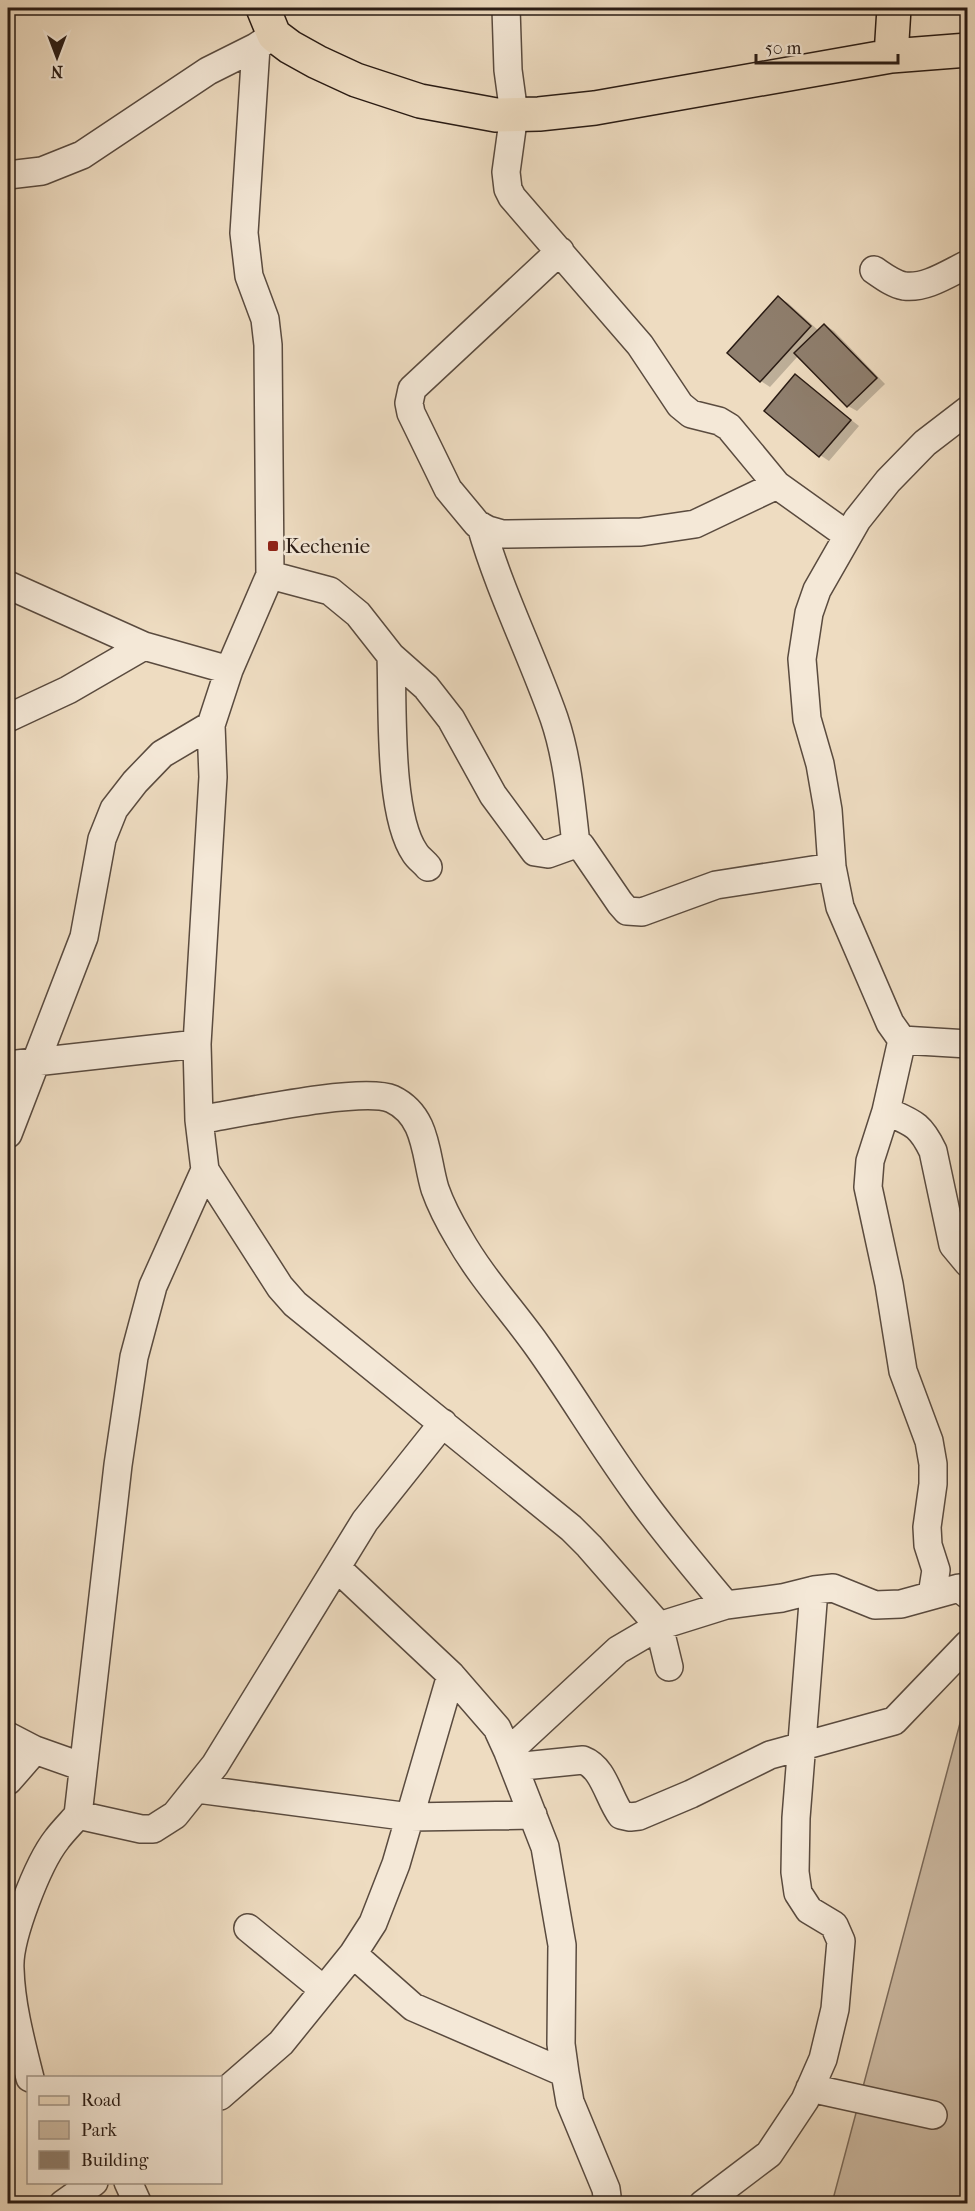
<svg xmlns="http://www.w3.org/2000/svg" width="975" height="2211" font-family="'IM FELL French Canon',serif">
	<rect width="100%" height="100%" fill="#eedcc1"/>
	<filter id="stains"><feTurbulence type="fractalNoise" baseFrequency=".00333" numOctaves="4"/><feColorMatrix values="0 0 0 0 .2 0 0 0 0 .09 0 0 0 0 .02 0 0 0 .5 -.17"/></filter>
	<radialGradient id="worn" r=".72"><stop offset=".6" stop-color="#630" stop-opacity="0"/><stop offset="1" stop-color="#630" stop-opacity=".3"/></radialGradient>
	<path fill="#cdbba4" stroke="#7b6b5c" stroke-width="1.5" d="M967,1697v506h-135z"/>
	<path fill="#0003" d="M779,298l9,5 31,28 6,-6 9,6 51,53 -28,27 -9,-5 -49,-51 -29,32 -9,-6 -32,-28z
		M795,376l64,50 -30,35 -9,-6z"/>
	<path fill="#8f7f6e" stroke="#291b14" stroke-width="1.5" d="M778,296l33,30 -51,56 -33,-29z
		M824,324l53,54 -30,29 -53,-54z
		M795,374l56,46 -32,37 -55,-46z"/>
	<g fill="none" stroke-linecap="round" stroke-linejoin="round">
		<g stroke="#5a4b3f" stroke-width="30">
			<path id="minor" d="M506,8l2,62 6,44 -8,58 2,17 4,8 128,148 40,60 11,9 28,7 10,6 48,58 70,50
				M274,35l-18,12 -12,186 5,43 16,43 3,26 2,230 -41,95 -18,55 2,52 -16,267 2,76 6,50 75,117 15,17 276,224 18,18 70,80 10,41
				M8,175l34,-4 40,-16 126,-84 48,-24
				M560,251l-148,138 -3,14 2,10 37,76 29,35 11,6 14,4 139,-2 54,-8 82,-39
				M874,270c9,6 19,14 30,16 22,3 45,-13 64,-22
				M968,410l-43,33 -37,38 -31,39 -40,70 -8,23 -7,46 5,60 13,45 8,46 4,57 8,40 50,116 12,17 66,4
				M481,526c19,66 50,127 73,192 14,41 17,84 22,126
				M270,575l60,16 28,23 33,42 35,31 25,32 42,76 42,57 13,2 25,-9 8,1 39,57 7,8 15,1 74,-27 116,-18
				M8,585l136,61 85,24
				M391,656c2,49 -3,158 24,197 3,5 9,9 13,14
				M8,718l60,-28 76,-44
				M902,1040l-16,71 -16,50 -2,26 21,97 14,87 26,70 4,23v20l-6,43 1,18 8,25 -4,25
				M8,1065l189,-21
				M886,1111c27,12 34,13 47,40l20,94 15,18
				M199,1120c37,-6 164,-34 193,-21 36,17 33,57 43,90 6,17 15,34 24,49 22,39 52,71 77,106 36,50 66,102 102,151 27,38 58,74 88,110
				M8,1134l76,-197 18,-98 12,-30 21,-27 27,-28 49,-29
				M337,1568l114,107 46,53 11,24 37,95 17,98 -1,99 4,29 5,29 36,87 2,15
				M8,1736l27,14 48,17
				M508,1752l110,-102 41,-24 67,-21 56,-7 32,-8 19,-2 42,17 26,-1 58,-16 9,7
				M514,1767l69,-7c21,8 25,37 38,55l9,2 9,-1 52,-22 79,-39 124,-34 74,-77
				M8,1781l27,-31
				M197,1789l213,28 123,-2
				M78,1815l63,14h12l22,-14 40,-50 150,-244 78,-98
				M248,1928l76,62
				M353,1954l60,53 152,66
				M30,2078c-9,-36 -19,-73 -20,-109 -2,-30 28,-106 47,-130 6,-8 14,-16 21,-24l40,-350 16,-108 19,-71 52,-116
				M810,2088l123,27
				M220,2096l61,-53 72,-89 20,-31 23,-59 55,-189
				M128,2182l10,22
				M63,2204l31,-22
				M703,2204l66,-50 36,-54 18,-41 12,-50 6,-68 -7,-16 -25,-15 -11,-17 -3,-21 1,-54 18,-228"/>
		</g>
		<g stroke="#291b14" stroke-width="36">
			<path id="major" d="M263,8l11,27 16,12 27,15 39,18 64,21 76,14 43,-1 56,-6 296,-52 77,-6
				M891,56l3,-48"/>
		</g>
		<use href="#minor" stroke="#f4e8d7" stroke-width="27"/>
		<use href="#major" stroke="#eedcc1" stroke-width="33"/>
	</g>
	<rect fill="#8f2418" stroke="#f4e8d7" stroke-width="2" x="267" y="540" width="12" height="12" rx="3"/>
	<g text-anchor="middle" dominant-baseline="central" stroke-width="5" stroke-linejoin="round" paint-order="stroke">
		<g font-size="21" fill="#291b14" stroke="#f4e8d7" text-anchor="start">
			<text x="285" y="546">Kechenie</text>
		</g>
	</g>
	<rect width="975" height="2211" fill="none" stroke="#eedcc1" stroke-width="30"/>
	<rect x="9" y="9" width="957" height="2193" fill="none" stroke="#291b14" stroke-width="3"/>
	<rect x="15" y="15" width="945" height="2181" fill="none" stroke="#291b14" stroke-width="1.5"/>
	<rect x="27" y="2076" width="195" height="108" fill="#f4e8d7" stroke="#a39689" stroke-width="1.5"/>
	<rect x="39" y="2096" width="30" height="9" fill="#eedcc1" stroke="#a39689" stroke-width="1.5"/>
	<text x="81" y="2106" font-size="18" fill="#291b14">Road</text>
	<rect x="39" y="2121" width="30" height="18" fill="#cdbba4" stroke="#a39689" stroke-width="1.5"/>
	<text x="81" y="2136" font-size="18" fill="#291b14">Park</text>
	<rect x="39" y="2151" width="30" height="18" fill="#8f7f6e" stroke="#a39689" stroke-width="1.5"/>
	<text x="81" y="2166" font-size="18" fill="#291b14">Building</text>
	<g transform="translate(57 57) rotate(180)" stroke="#f4e8d7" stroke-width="4.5" paint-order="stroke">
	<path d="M0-4.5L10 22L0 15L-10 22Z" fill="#291b14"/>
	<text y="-9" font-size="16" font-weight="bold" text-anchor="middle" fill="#291b14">N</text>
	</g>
	<path d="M756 54v9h142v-9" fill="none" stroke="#291b14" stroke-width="3"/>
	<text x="765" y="54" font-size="18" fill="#291b14" stroke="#f4e8d7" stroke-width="4.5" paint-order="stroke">50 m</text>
	<rect width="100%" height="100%" filter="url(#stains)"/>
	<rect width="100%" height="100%" fill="url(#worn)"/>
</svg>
